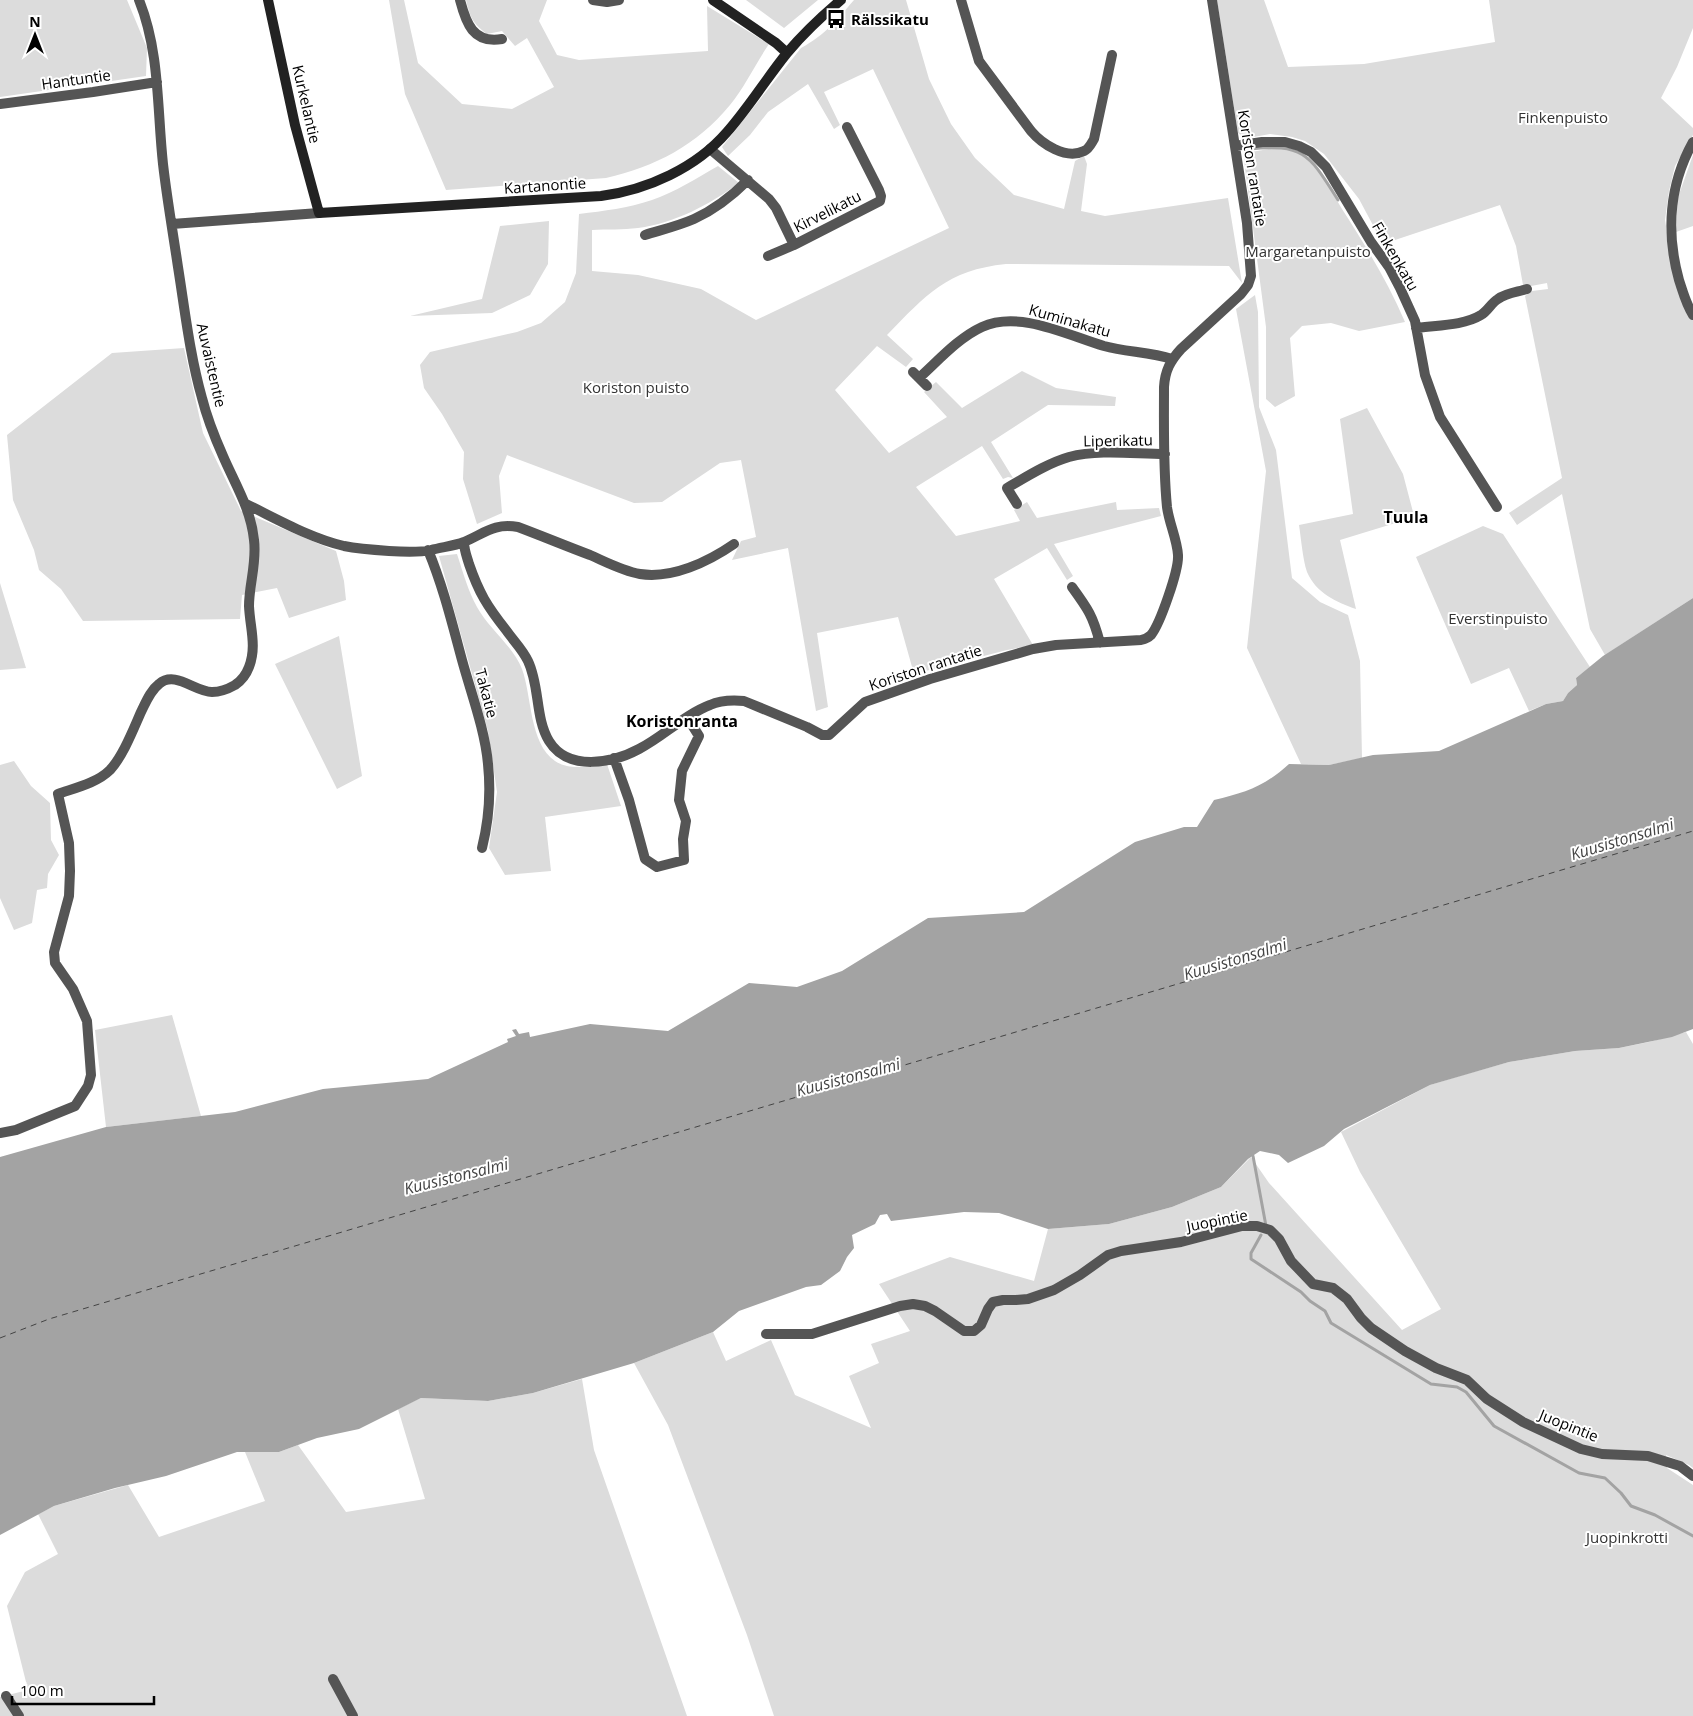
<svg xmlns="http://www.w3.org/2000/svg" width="1693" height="1716" font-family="'Open Sans',sans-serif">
	<rect width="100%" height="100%" fill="#fff"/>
	<path fill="#dcdcdc" d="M0,0h127l20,48 -1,28 -146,21z
		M389,0h15l14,63 44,41 50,5 42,-22 -27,-49 -12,8 -13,-15 -15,3c-14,-10 -17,-17 -21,-34h81l-8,21 18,34 22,5 129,-9 -1,-45 62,38c-13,19 -25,44 -39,61 -33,40 -75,62 -124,73l-160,12 -41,-96z
		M746,0h72l-34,28z
		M854,0h52l23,79 22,45 24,34 39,37 50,14 11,-48 9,-5 3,8 -6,47 24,5 123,-18 14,85 -13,-17 -223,-2c-59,6 -80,31 -119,71l26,24 -7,8 -29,-21 -42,44 54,63 58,-36 -23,-25 12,-10 26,26 60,-37 34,17 60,9 -1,9 -67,-1 -57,37 22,36 -5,-1 -5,2 -21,-33 -66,41 40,49 64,-15 -6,-11 13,-8 10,16 79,-16 1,8 42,-2 2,8 -107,28 19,32 -6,4 -20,-32 -53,31 39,66 -26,5 -93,24 -16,-57 -81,16 11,74 -12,4 -28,-163 -56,12 9,-19 15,-4 -15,-77 -21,3 -58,39 -28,1 -127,-48 -8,21 3,37 -25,11 -14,-45 1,-27 -22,-38 -18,-26 -4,-23 10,-13 87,-20 24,-9 24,-21 11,-29 3,-59c25,-3 49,-6 73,-14 23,-8 45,-22 66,-34l21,17c-30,22 -64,40 -101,45 -15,2 -31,1 -46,2v41l46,4 63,14 55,31 193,-92 -76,-159 -49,23 16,33 -6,4 -26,-45 -40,28 -18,23 -22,21 -6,-9 79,-99c25,-14 35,-27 53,-48z
		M1217,0h47l24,67 76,-3 131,-22 -6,-42h204v28l-16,39 -16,31 32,30v7l-18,31 -6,25 -4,29 5,32 23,67v279l-88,57 -15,-26 -28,-135 -45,31 -8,-12 53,-35 -37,-182 7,-5 16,-2 -1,-6 -16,3 -8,-1 -7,-39 -16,-41 -117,39 -24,-45 -35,-45 -19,-13 -13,-4 -22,-3 -22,4 -6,-2 -4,-3z
		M1275,148c13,1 21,2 32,11 14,13 25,33 35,50 23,36 46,73 63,113l-46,9 -28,-8 -29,3 -12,12 5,58 -20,11 -9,-8v-72l-22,-167 1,-7z
		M1693,155v71l-17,6 1,-32z
		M549,221l-1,43 -18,31 -38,18 -82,3 72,-17 18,-73z
		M1255,295l3,17 1,95 17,43 16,128 28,24 28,13 12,46 2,97 -33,7 -28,-1 -54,-116 19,-177 -30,-162z
		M184,348l19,85 38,78 95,40 8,30 2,19 -57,18 -12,-30 -35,7 -2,24 -157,2 -22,-32 -22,-19 -5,-20 -21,-50 -6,-65 105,-82z
		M1367,408l36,66 10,38 -11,9 -62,19 16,69c-20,-7 -40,-16 -49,-37 -4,-11 -6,-34 -8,-47l54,-11 -13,-95z
		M1483,526l20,8 87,133 -14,11 1,7 -9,8 -5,8 -17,3 -17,7 -20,-43 -38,16 -55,-127z
		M457,554c6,18 11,37 20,53 12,22 36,39 45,62 10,27 7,74 33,92 15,10 35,5 52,3l14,42 -76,11 6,54 -46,4 -16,-27 8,-56 -9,-61 -49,-175z
		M0,583l26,85 -26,2z
		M339,636l23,140 -25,13 -62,-125z
		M14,761l17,25 19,17 1,37 8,15 -11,19 -1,14 -10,2 -5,33 -18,7 -14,-32v-133z
		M172,1015l29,101 -95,11 -11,-97z
		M1686,1032l7,12v424l-4,-3 -23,-10 1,13 26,17v231h-919l-27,-81 -79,-210 -34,-62 79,-31 13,29 45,-21 24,55 76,33 -22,-52 30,-13 -8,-19 39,-13 -31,-47 71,-27 84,24 14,-52 61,-5 63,-17 49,-20 30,-30 18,26 133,147 39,-21 -81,-137 -19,-40 89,-47 33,-10 46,-13 66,-11 44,-3 30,-6z
		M582,1379l12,71 93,266h-687v-19l28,-7 -21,-84 18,-34 33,-18 -20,-40 16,-8 74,-21 31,52 106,-36 -20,-49h34l19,-7 48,67 79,-13 -27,-90 23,-11 67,3 45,-8z"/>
	<path fill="#a3a3a3" d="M1693,598v431l-21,8 -53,11 -44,3 -66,11 -79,23 -86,44 -20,17 -36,17 -9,-8 -19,-4 -12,8 -27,28 -49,20 -63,17 -61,5 -49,-16 -35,-1 -73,9 -4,-7 -7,1 -5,9 -23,11 2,13 -7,9 -7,14 -19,14 -15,2 -67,24 -26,21 -79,31 -101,30 -45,8 -67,-3 -62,31 -42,9 -38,14h-42l-71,24 -51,12 -61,18 -54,29v-378l106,-30 129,-15 88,-23 105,-10 80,-37 -1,-3 9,-3 -4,-6 4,-1 3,5 10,-2 1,5 60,-13 78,7 81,-48 48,4 45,-16 86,-53 96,-6 111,-70 49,-15h13l17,-27c31,-7 51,-14 75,-36l40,1 44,-10 66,-4 107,-47 17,-3 5,-8 9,-8 -1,-7 27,-22z"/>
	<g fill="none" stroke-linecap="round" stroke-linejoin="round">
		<path stroke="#a3a3a3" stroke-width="3" d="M1249,149c56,-6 61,7 89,51
			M1253,1156l13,70
			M1261,1235l-10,18v6l50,33 9,9 15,10 6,12 100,61 26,3 9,5 28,34 85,47 26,5 16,15 10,13 24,9 38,21"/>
		<path stroke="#444" stroke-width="1" stroke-dasharray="6 5" stroke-linecap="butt" d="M0,1338l49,-19 1644,-488"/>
		<path stroke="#555" stroke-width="10" d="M460,0c6,23 13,44 42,39
			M593,0l14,2 12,-2
			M961,0l18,61 52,70c11,13 35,29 53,20 5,-2 7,-7 10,-12l18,-84
			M0,104l93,-12 64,-10
			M1693,142c-24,43 -27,91 -14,138 4,12 7,24 14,35
			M1235,146l27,-4h23l14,4 12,6 15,15 45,75 18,25 11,21 15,33 10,54 15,42 57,90
			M710,149l59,50 7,9 18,37
			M172,224l147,-11
			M645,235c16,-5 33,-9 49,-16 20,-9 38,-23 54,-39
			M768,256l26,-11 86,-44 1,-5 -2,-6 -32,-63
			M1416,328c20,-3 47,-2 65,-13 7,-4 10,-12 17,-16 8,-6 20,-7 29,-10
			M913,372l14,14
			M919,378c19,-17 39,-40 63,-51 37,-17 85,8 122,19 22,6 46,6 68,13
			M246,504c31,15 64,34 98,42 15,3 30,4 45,5 14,1 29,2 42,-1 11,-3 23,-4 33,-8 21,-9 30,-19 54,-15 24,9 48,19 72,28 16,7 33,16 50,19 32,5 68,-12 94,-30
			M1017,504l-10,-16c19,-11 41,-25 62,-31 31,-8 65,-3 96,-3
			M464,542c0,8 3,15 5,22 10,29 18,42 37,66 7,10 17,20 22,31 12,25 7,57 21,80 19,31 64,22 90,8 25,-13 45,-34 71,-44 11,-5 23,-5 34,-4l63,26 15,8h7l36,-33 65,-23 103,-30 23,-4 85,-5c4,-1 7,-2 10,-5 9,-11 28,-65 27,-80 -1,-16 -9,-32 -11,-48 -4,-40 -3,-80 -3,-120 1,-16 6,-26 17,-38l60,-55 7,-9 3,-9 -4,-53 -35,-223
			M428,550c15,36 24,73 34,110 9,33 23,70 26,104 3,29 1,56 -6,84
			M1072,587c16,22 21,29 28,56
			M614,758l15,42 16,59 12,8 27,-7 -1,-21 3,-18 -7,-21 3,-29 17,-35 -12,-19
			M0,1133l16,-3 59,-24 13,-20 3,-11 -4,-54 -14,-32 -18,-26 -1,-11 15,-56 1,-25 -1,-28 -11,-49c17,-6 39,-11 52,-24 13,-14 23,-40 31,-58 5,-10 9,-21 18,-28 16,-14 36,8 53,8 8,0 16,-3 23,-7 6,-4 11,-10 14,-18 8,-21 1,-39 0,-61 0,-22 8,-43 5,-66 -3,-31 -19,-56 -31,-84 -8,-18 -16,-38 -21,-58 -12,-42 -17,-87 -24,-131 -5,-34 -11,-68 -15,-103 -6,-55 -3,-112 -24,-164
			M766,1334h46l88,-28 13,-2 12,2 10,5 29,20h10l7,-6 7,-16 5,-7 10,-2h13l12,-1 26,-9 26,-15 28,-20 13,-4 60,-9 61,-16h15l13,4 9,9 12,22 22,23 20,4 14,11 14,19 10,10 34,23 31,17 31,12 20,19 36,23 58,27 21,5 46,2 32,10 13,10
			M333,1679l20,37
			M6,1696l13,20"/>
		<path stroke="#222" stroke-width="10" d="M268,0l27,125 24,88 282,-17c46,-6 95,-28 126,-64 22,-25 39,-53 60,-79 16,-19 35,-37 54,-53
			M713,0l63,43 11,10"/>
	</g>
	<defs>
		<g id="bus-bare" transform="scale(1.5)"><path d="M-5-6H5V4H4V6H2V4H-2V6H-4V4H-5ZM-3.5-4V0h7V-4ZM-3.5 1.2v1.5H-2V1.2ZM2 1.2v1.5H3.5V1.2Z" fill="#000" stroke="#fff" stroke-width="2.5" paint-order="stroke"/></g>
	</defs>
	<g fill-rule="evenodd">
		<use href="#bus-bare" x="836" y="19"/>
	</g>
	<g text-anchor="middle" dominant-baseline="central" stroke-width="4" stroke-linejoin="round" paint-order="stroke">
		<g font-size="15" font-weight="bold" fill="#000" stroke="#fff" text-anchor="start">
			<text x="851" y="19">Rälssikatu</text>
		</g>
		<g font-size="15" fill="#000" stroke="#fff">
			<text transform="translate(76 79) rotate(-8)">Hantuntie</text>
			<text transform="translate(307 104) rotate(77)">Kurkelantie</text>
			<text transform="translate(1253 168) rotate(81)">Koriston rantatie</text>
			<text transform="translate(545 185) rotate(-4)">Kartanontie</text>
			<text transform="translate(827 211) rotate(-27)">Kirvelikatu</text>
			<text transform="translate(1396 256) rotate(60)">Finkenkatu</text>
			<text transform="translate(1070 320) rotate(16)">Kuminakatu</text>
			<text transform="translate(212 365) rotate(77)">Auvaistentie</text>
			<text transform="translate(1118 440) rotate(-1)">Liperikatu</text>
			<text transform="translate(925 667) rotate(-18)">Koriston rantatie</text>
			<text transform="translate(487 693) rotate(75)">Takatie</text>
			<text transform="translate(1217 1220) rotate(-11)">Juopintie</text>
			<text transform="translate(1569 1425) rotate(22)">Juopintie</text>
		</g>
		<g font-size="15" fill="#333" stroke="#fff">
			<text x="1563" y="117">Finkenpuisto</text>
			<text x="1308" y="251">Margaretanpuisto</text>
			<text x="636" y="387">Koriston puisto</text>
			<text x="1498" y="618">Everstinpuisto</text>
			<text x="1627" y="1537">Juopinkrotti</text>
		</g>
		<g font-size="16" font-weight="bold" fill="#000" stroke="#fff">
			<text x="1406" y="517">Tuula</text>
			<text x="682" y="721">Koristonranta</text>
		</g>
		<g font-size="16" font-style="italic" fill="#444" stroke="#fff">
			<text transform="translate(1622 839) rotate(-17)">Kuusistonsalmi</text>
			<text transform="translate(1235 959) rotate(-17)">Kuusistonsalmi</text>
			<text transform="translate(848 1077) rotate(-15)">Kuusistonsalmi</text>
			<text transform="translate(456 1176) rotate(-14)">Kuusistonsalmi</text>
		</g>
	</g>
	<g transform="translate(35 35)" stroke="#ffffff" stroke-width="4" paint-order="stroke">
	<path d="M0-4L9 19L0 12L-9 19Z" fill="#000000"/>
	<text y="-8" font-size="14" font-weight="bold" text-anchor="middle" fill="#000000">N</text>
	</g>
	<path d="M12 1696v8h142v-8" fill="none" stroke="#000000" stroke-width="2.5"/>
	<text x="20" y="1696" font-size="15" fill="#000000" stroke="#ffffff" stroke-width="4" paint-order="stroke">100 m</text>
</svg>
